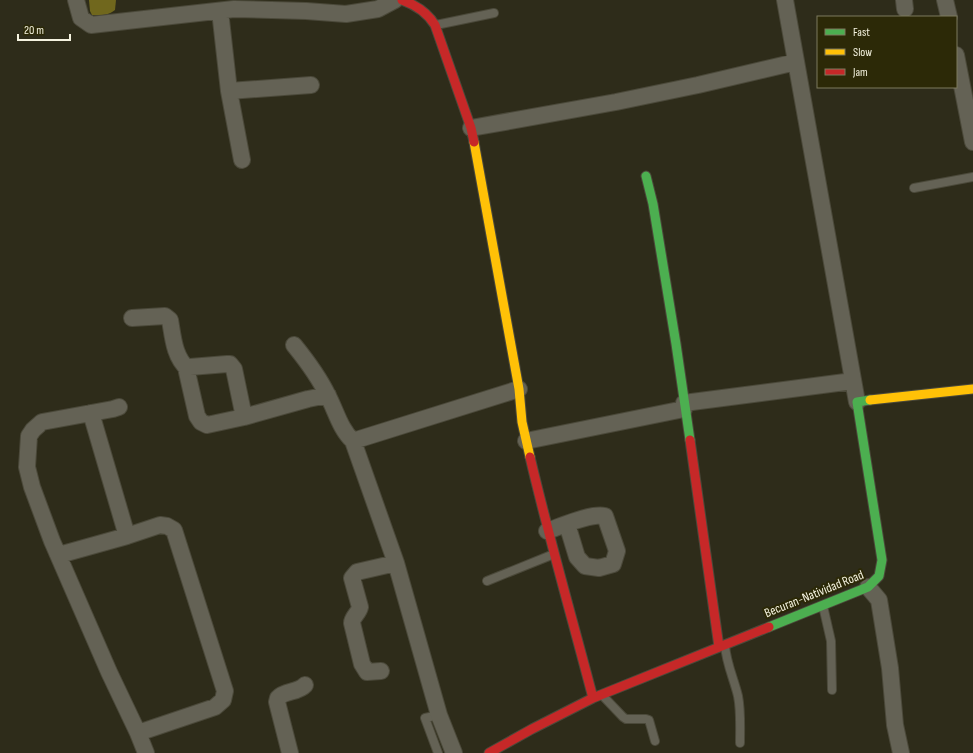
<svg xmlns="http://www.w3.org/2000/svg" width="973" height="753" font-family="'Sofia Sans Condensed',sans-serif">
	<rect width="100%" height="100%" fill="#2e2c1a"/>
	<path fill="#70671d" d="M89,0h27l-1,10c-6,5 -15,6 -23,5l-2,-4z"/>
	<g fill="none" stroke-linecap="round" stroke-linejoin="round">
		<g stroke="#4b493a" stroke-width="10">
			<path id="lane" d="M436,25l58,-12
				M914,188l59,-11
				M487,581l67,-27
				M823,606l8,35 1,49
				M725,645c1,18 9,34 13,51 3,15 2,31 2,47
				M602,695l21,22 3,2h20l3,1 6,21
				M438,753l-13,-35 14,-3"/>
		</g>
		<g stroke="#4b493a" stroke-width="18">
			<path id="street" d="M76,0l5,18 10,7 143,-16 72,2 40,3 32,-5 17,-9
				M785,0l72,402
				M904,0l1,9
				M945,0l4,17
				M220,11l9,80 13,69
				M956,55l17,87
				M229,91l82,-6
				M471,128l145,-26 82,-17 98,-23
				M132,318l33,-2 5,4c3,17 4,37 18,49
				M294,345c13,16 25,32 34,51 8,15 12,33 25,45l43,122 43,152 15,38
				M684,403l169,-22
				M119,407l-6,2 -71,13 -9,8 -4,6 -2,31 5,20 20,54 57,131 29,61 8,20
				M91,413l36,123
				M244,417l-10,-48 -4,-5h-3l-37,3 -3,5 10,44 4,6 6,3 37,-8 64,-18 20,-4
				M353,441l166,-52
				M526,441l158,-32
				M547,531c15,-5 43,-18 58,-15l12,35 -4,13 -14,4 -14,-2 -8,-9 -10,-33
				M59,555l68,-19 33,-11 7,1 7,4 51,161 -2,9 -8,7 -77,26
				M868,587l11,13 11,68 5,57 6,28
				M381,671l-14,1 -5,-8 -10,-41c0,-6 7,-10 8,-16l-8,-29 5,-6 39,-9
				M290,753l-13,-51 1,-4c7,-8 20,-5 27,-13"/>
		</g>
		<g stroke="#4b493a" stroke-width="11">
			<path id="fast" d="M646,176l7,28 23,140 14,96
				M769,627l99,-40 11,-11 3,-16 -25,-158 13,-2"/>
		</g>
		<g stroke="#4b493a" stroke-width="11">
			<path id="slow" d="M474,142l45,247 3,33 8,35
				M870,400l103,-11"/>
		</g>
		<g stroke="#4b493a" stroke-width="11">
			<path id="jam" d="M402,0c14,5 25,12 33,25l36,103 3,14
				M690,440l29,207
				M530,457c19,81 42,161 63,241
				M489,753l43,-24 61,-31 176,-71"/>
		</g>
		<use href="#lane" stroke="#646255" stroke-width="8"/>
		<use href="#street" stroke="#646255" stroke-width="16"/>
		<use href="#fast" stroke="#4caf50" stroke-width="9"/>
		<use href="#slow" stroke="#ffc107" stroke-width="9"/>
		<use href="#jam" stroke="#c62828" stroke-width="9"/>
	</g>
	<g text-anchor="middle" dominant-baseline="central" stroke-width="4" stroke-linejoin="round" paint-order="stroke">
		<g font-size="13" fill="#f5f3e0" stroke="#2c2907">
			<text transform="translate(814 594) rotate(-22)">Becuran-Natividad Road</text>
		</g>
	</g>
	<rect x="817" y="16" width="140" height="72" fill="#2c2907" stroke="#7c7a5e"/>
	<rect x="825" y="29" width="20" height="6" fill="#4caf50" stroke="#7c7a5e"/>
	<text x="853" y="36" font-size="12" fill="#f5f3e0">Fast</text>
	<rect x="825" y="49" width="20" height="6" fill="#ffc107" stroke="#7c7a5e"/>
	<text x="853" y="56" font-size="12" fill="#f5f3e0">Slow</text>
	<rect x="825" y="69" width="20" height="6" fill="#c62828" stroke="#7c7a5e"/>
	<text x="853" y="76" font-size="12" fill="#f5f3e0">Jam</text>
	<path d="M18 34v6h52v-6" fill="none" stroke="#f5f3e0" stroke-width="2"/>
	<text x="24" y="34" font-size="12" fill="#f5f3e0" stroke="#2c2907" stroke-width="3" paint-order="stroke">20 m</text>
</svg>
